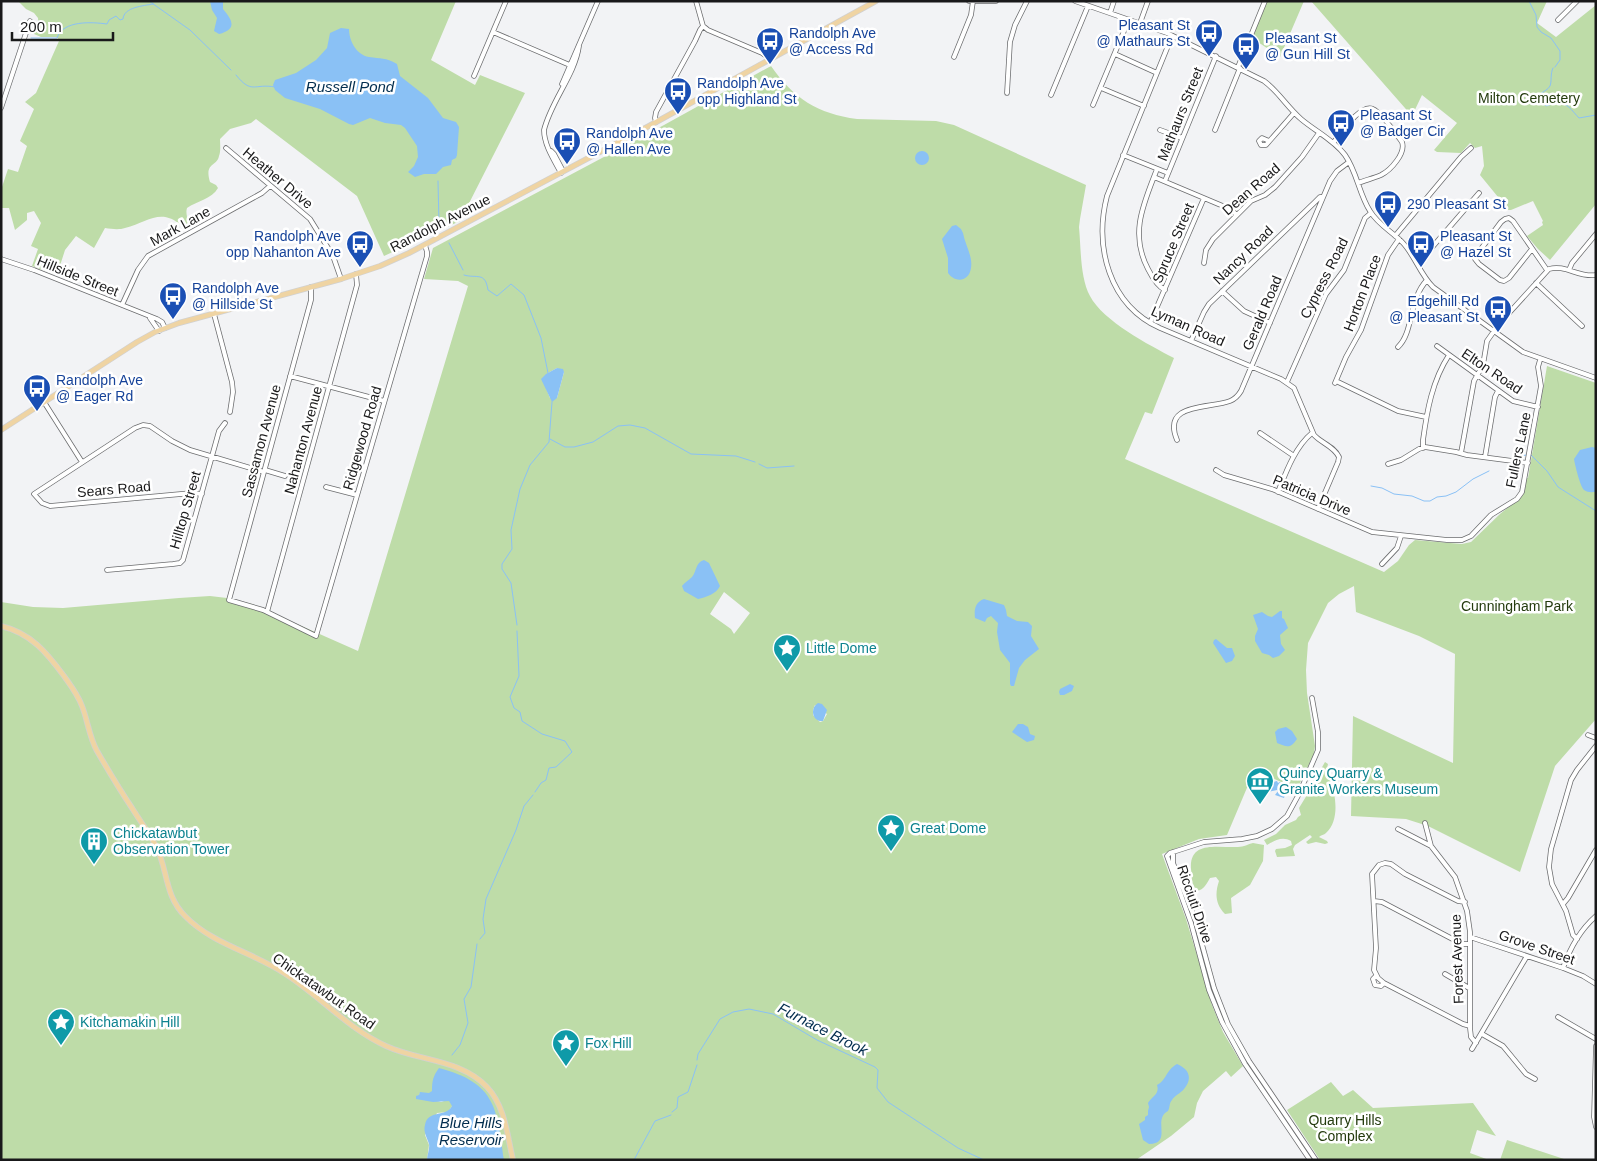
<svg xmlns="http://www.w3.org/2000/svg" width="1597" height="1161" font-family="Arial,sans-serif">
	<rect width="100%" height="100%" fill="#f2f3f5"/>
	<path fill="#bedca8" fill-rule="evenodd" d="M18,1h438l-25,59 44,25 5,-10 45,18 -65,128 -76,35 -27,-60 -101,-77 -5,4 -21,6 -10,10c0,5 1,12 -1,17 -2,11 -15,6 -9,26l6,3 2,3c-6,11 -21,13 -31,20 -2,6 2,12 0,17l-5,1c-21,-19 -34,-4 -57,2 -6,2 -13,1 -20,0l-11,20 -18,-12 -11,14 -8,25 -25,-9 6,-17 -7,-3 10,-23 -7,-12 -7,2v7l-12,10 -6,-22h-8v-18l7,-21 10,3 9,-26 -7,-5 14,-32 -9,-7 11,-9 23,-52 -2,-4h-16l-7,-3c-1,-6 5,-10 4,-16l-4,-5 -8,-4z
		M1267,1h37l-24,56 -28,-19z
		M1311,1h236l-10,22 19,14 40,-32v199l-46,56 -12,-11 -11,-13 16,-11 -1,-3 1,-1 -10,-20 -22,9h-6l-9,-10 2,-3 -18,-22 4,-9 -2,-20 -7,2 -5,-5 -9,10 -24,-1 -3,-2 23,-27 -35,-28 -10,21z
		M771,66c22,32 47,48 86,53l79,2 18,4 132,60 -6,34 -1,8c2,21 1,51 11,69 13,25 59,49 84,62l-22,56 -7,-2 -20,47 259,113 14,-11 11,-16 6,-5 47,4 9,-2 29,-28 22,-18 3,-6 1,-12h2l19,-112 49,17v336l-41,47 -35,106 -92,-46 -22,-7 -55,-3 2,-100 100,47 2,-109 -36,-18 -63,-24 -2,-26 -15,8 -11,9 -20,40 -2,27 1,23 8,53 -1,8 -17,35 -34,-15 -14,9 -22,52 -28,4 -37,15 24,65 26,86 11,27 20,34 -12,11 -5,-6 -23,20 -6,12 -3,14 -23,19 -35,24h-699l15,-54 -4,6 -11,1 -12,22 4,10 -2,15h-426v-558l32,5 30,1 116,-10 31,-2 17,2 25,6 106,47 110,-365 -10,-5 -34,-2 9,-31 231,-123zM557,368l7,4 -7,26h-7l-4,-10 2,-15zM724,592l26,21 -16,21 -3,-5 -21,-15zM815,705l12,9 -4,7 -3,1 -7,-7v-5zM420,1093h9l18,7 -6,2 -22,-6z
		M1325,762l3,2c-2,6 0,9 2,15 6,16 10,41 -4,54 -2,2 -5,2 -7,4l8,4 1,2 -3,1 -9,-2 -8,2 -2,-2 6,-5 -2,-2 -15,10 -2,4 2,7 -18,1 -2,-6 1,-2 9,-1 7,-3 -1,-4c-8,-5 -16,-1 -24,4l-3,-5 12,-6 9,-9 11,-5 2,-3 3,-2 -2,-7 11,-18 5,-15 6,-6z
		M1253,843l11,2 -1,16 -13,24 -19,13 1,15 -7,1c-10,-10 -10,-21 -6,-33l-3,-4 -6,1c-3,5 -6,12 -13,13 -6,-7 -5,-14 -6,-22 -2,-29 27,-21 47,-22 6,0 10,-3 15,-4z
		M1331,1082l12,14 10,-6 20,18 100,-5 23,33 -19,-6 -7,23 19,7h-169l-33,-50z
		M1507,1140l60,20h-67z"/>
	<path fill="#8ac1f5" d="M210,1h13v8c10,12 14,20 -4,25l-5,-3 3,-13 -5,-8z
		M341,28l8,1c0,11 7,26 20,28 12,2 16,0 28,7l3,12 28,22 15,20 13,4 3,5 -2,28 -1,3 -4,2 -1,5 -8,2 -7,7h-12l-9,3 -7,-5 6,-6 4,-9 -1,-11 -12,-18 -4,-3 -16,-2 -15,-5 -17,7 -4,-1 -29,-15 -35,-11 -10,-8 -2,-5 2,-5 21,-7 20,-13 11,-12 3,-15z
		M915 158a7 7 0 1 1 14 0a7 7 0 1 1-14 0Z
		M956,225l5,4 2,4c2,12 10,23 8,35 -2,14 -16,15 -23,5v-15l-6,-19 10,-13z
		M557,368l6,1 1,3 -7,26 -5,4 -11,-23 5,-5z
		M1592,447l4,1v44c-4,0 -8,1 -12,-2 -4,-4 -9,-25 -10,-31l6,-9z
		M704,560l5,3 11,23c-4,8 -13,11 -22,13l-14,-8 -2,-5c3,-4 6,-5 10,-9 5,-6 3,-14 12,-17z
		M984,599l20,6 2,5 1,6 10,5 11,1 4,4 -1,10 8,13 -14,11 -6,8 -5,18h-3l-1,-2v-21l-10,-13 -3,-18 1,-9 -7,-7 -4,2 -2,4 -10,-4c-1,-8 0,-16 9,-19z
		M1280,611h2v7l2,1 4,9 -8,7 1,9 4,6 -6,6 -6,2 -4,-3 -7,-2 -7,-12v-5l3,-7 -5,-14 9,-3 6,4 4,1z
		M1216,639l11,9h5l3,8 -3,5 -6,2 -13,-20 1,-3z
		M1070,684l4,2 -2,5 -8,4h-4l-1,-3 1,-3z
		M818,703l4,1 5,6 -4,11c-10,1 -14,-12 -5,-18z
		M1018,724h5l5,3 2,7 5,2 -1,4 -7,2 -15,-10z
		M1286,727l6,4 5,8c-7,10 -10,8 -20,4l-2,-11 3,-3z
		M1260,779l9,1 4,2 4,-1 1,2 2,-1c5,6 8,7 4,16l-9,-3 3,-4 -1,-1 -10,2 -10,6 -4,-13 3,-4z
		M1177,1064c12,5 16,14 7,25 -3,4 -10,7 -12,11 -3,3 -2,8 -4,11 -16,8 5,33 -19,33l-6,-4 -4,-16 6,-4v-3l3,-2v-4l1,-4 -1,-4c4,-7 12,-9 9,-18 10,-5 8,-14 20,-21z
		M439,1068c57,15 58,40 65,92h-77c0,-5 3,-11 2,-16 -2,-7 -6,-12 -4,-19 3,-16 21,-7 27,-19l-3,-5 -16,1 -17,-3v-3l3,-1 1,-3 9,1 3,-2c0,-10 1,-15 7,-23z"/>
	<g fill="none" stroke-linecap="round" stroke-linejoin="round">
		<path stroke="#8ac1f5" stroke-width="1" d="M149,1l41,29 41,40
			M1529,1l7,14 1,12 4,5 10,6 9,13v9l-5,7
			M31,38h26c6,-18 35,-16 50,-14l2,-4 7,-4 4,4 3,-1c1,-12 20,-13 30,-15
			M1553,68c-3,6 -1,13 -3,18 -2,4 -8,6 -11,9l1,5 6,6c3,-1 6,-2 9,-3 12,-2 17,8 24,15l17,-3
			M236,75c16,20 18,8 39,12
			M438,181l1,43 2,5
			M449,243l14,27
			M464,275c13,4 21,-4 24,15l9,6 14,-12 13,11 17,43 7,35
			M550,439l15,8h9l19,-5 25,-16 12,-1 15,3 46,26 45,2 19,6
			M1531,455l16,16 11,16 38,24
			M1516,457l10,-2
			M759,464l8,4 27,-2
			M1371,486l11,2 12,6 18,2 12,5h6l7,-4 9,-1 10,-4 17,-13 16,-8
			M517,625l-6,-42 -9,-14v-5l10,-15 -1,-19 9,-41 10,-24 19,-23 3,-40
			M517,631l2,45 -9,21 4,11 6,4 2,9 20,13 23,7 7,11 -16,15 -7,1 -3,12 -5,3 -6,9
			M480,939l5,-6 -2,-14 3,-20 30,-69 8,-24 9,-11
			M452,1055l8,-10 8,-22 -4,-24 7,-12 6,-43
			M697,1060l1,-6 22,-35 13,-7 16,-3 24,5 44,26 58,27 3,3 -1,18 11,14 70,46 26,12
			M672,1112l5,-4 1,-11 10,-5 9,-27
			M634,1160l21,-39 16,-6"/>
		<g stroke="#6c6d6f" stroke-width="5.5">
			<path id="minor" d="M696,1l7,25
				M969,1h27
				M1075,1l92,32 97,48c14,10 23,26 37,38 14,12 33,21 44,36 12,17 14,39 25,56 8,14 23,21 33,32 12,13 17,31 30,44l90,65 73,26
				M1110,13l4,-12
				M1558,20l19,-19
				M1140,23l8,-22
				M703,26l5,4 54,23 9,6
				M493,32l79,34
				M1172,36l-65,160c-13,51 2,109 53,132l121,51 13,9 20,47c7,8 20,11 25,22l-1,5 -20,47
				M1115,54l42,19
				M954,57l17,-42 2,-14
				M1238,67l27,-66
				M474,76l32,-75
				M562,84l36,-83
				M1101,88l43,18
				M1007,93l3,-51 5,-17 12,-24
				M1051,95l37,-89
				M1093,105l36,-86
				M1,108l29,-87
				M656,122l-1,-4 1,-6 39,-71 5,-11 3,-4
				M1160,130l22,8
				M1215,130l25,-62
				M1269,141l-7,-3 -3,3 2,4h5l28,-32
				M1333,143c7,-8 27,-40 40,-34 7,3 24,26 29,33 4,11 -11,28 -21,33 -7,3 -15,5 -23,8
				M226,148l84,71 23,37 8,23
				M551,151l3,3 9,17
				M1123,155l45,18
				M1157,169c-13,34 -28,64 -9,100 4,8 9,17 17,21
				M561,173c-7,-13 -17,-28 -17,-43 7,-29 31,-55 35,-84
				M1154,177l76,32 7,6
				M1165,181l51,-125
				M1395,236l66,-79 10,-9
				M1532,249l-23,29 -5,3 -4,-1 -21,-16 -4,-5 3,-6 23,-31 4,-3 4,-1 4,3 34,49
				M1,259l33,11 123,49 5,3 3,6
				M1204,263l2,-13 7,-11 38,-38 14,-6 10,-8 27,-30 17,-24
				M1417,263l5,-4 57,-66
				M1569,270l3,-7 24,-29
				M1536,283l46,43
				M311,287v13l-82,300 34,10 53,26 111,-380v-4l-2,-7
				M1222,291l22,20 26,12
				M122,305l16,-35 10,-14 114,-63 8,-7
				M214,314l18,68 1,10 -3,20
				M150,318l9,13
				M1150,323l54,-125
				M1191,341l13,-29 5,-8 106,-102 5,-5h3
				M1437,346l76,55 25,6
				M1398,347c16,-15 10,-47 29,-67
				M290,376l94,25
				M1336,381l62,30 28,6
				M1287,382l39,-88 18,-24 21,-52 6,-5
				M1335,383l11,-26 15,-27 27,-75 11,-16
				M44,402l38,60
				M1260,433l34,23
				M1177,440c-16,-38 33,-31 53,-39 5,-2 8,-5 11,-10l89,-210 7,-10 12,-9
				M1423,448v-8c4,-29 9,-59 26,-85
				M1461,453l13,-72 9,-16 4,-24 12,-17 50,-55c16,-5 30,9 47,6
				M1485,457l10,-60 3,-6
				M1388,464l13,-4 18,-11 6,-2 31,5 11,3 61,8
				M265,470l20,6
				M1216,470l8,5 48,14 100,43 75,8h15l9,-4 20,-21 26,-16 5,-7 19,-106 -3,-19 2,-7
				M326,487l31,8
				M1278,492c8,-20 17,-45 34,-59
				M202,494l-10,-1 -142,13 -8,-3 -8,-9 101,-66 8,-3 7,1 22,15 18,9 74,22
				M1382,564l15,-16 4,-12
				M107,570l66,-6 7,-1 3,-3 36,-129 6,-8
				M267,612l90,-327 -1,-11
				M1588,735l8,3
				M1425,823l6,23 24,31 12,34 3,21v96l1,9 5,6
				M1398,829l33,17
				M1173,852v11l22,56 19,69 14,36 21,37 67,99
				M1374,901l8,1 80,42h7
				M1465,902l-7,-1 -53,-27 -14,-10 -6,-1 -6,2 -7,9 4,74 -2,22 4,8 6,5 79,41 7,2
				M1563,904l5,-6 28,-48
				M1470,937l93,31 20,8 13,8
				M1577,939l-4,-4 -7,-24 -14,-27 -3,-17 2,-18 20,-69 6,-10 19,-24
				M1563,968c7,-20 17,-38 33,-52
				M1445,974l24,14
				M1376,976l-3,3 2,6 6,1 3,-3
				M1558,1017l38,22
				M1482,1034l21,12 23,28 9,5
				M1596,1046l-2,71 2,10
				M1472,1049l55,-93
				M1310,1160l-65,-96 -23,-42 -13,-32 -18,-67 -24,-67 3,-3 34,-11 38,-3 15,-3 15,-7 15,-13 12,-22 19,-44v-18l-6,-34"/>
		</g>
		<g stroke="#d1d1d1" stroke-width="6">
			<path id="major" d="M1,430l136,-88 18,-10 24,-9 162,-44 39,-13 29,-13 240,-127 227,-125
				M1,626c30,7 46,27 63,50 7,10 14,19 18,30 6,15 7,31 15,45 11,19 23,39 35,57 8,13 18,26 25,40 11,24 8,48 28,68 27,28 67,36 99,57 35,22 63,55 102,73 32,15 75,13 101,41 18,19 20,47 26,73"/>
		</g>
		<use href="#minor" stroke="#fff" stroke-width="4"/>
		<use href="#major" stroke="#efd4a3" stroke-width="4.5"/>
	</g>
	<defs>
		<g id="bus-pin" transform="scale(1.4375)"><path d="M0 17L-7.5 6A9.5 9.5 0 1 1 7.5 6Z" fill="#1a4fb4" stroke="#fff"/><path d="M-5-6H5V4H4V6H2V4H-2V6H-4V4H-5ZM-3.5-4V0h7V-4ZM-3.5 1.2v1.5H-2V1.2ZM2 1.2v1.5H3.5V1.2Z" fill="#fff"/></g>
		<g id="sight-pin" transform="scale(1.4375)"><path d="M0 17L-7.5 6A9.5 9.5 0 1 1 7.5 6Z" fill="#0f9aa8" stroke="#fff"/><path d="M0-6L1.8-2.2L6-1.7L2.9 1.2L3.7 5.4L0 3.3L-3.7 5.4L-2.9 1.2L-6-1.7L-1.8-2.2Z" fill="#fff"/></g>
		<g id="museum-pin" transform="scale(1.4375)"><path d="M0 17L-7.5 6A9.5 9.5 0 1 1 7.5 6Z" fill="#0f9aa8" stroke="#fff"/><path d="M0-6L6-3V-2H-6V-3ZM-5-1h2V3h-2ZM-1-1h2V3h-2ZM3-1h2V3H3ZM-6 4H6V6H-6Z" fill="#fff"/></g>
		<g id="building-pin" transform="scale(1.4375)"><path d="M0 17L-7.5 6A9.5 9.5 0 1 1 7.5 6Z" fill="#0f9aa8" stroke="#fff"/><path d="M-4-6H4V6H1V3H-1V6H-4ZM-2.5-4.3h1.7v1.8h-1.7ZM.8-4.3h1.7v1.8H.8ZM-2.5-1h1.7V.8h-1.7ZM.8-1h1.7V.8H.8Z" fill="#fff"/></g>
	</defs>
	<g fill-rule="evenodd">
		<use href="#bus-pin" x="1209" y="33"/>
		<use href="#bus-pin" x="770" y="41"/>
		<use href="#bus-pin" x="1246" y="46"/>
		<use href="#bus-pin" x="678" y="91"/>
		<use href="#bus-pin" x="1341" y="123"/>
		<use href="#bus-pin" x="567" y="141"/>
		<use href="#bus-pin" x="1388" y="204"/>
		<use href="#bus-pin" x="360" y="244"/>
		<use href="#bus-pin" x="1421" y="244"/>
		<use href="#bus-pin" x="173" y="296"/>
		<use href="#bus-pin" x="1498" y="309"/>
		<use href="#bus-pin" x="37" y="388"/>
		<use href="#sight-pin" x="787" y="648"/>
		<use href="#museum-pin" x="1260" y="781"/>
		<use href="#sight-pin" x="891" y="828"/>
		<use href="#building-pin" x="94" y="841"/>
		<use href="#sight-pin" x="61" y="1022"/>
		<use href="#sight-pin" x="566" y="1043"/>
	</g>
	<g text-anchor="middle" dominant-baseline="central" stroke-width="5" stroke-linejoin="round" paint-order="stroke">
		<g font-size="14" fill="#164399" stroke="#fff" text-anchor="start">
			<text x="1190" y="25" text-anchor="end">Pleasant St<tspan x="1190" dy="16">@ Mathaurs St</tspan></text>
			<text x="789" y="33">Randolph Ave<tspan x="789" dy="16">@ Access Rd</tspan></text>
			<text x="1265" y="38">Pleasant St<tspan x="1265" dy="16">@ Gun Hill St</tspan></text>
			<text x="697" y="83">Randolph Ave<tspan x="697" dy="16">opp Highland St</tspan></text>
			<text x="1360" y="115">Pleasant St<tspan x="1360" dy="16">@ Badger Cir</tspan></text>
			<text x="586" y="133">Randolph Ave<tspan x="586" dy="16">@ Hallen Ave</tspan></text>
			<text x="1407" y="204">290 Pleasant St</text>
			<text x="341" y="236" text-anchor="end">Randolph Ave<tspan x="341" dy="16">opp Nahanton Ave</tspan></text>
			<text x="1440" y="236">Pleasant St<tspan x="1440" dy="16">@ Hazel St</tspan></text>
			<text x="192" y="288">Randolph Ave<tspan x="192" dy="16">@ Hillside St</tspan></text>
			<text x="1479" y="301" text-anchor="end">Edgehill Rd<tspan x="1479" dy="16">@ Pleasant St</tspan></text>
			<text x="56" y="380">Randolph Ave<tspan x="56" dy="16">@ Eager Rd</tspan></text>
		</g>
		<g font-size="14" fill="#243b0e" stroke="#fff">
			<text x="1529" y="98">Milton Cemetery</text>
			<text x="1517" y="606">Cunningham Park</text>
			<text x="1345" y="1120">Quarry Hills<tspan x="1345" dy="16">Complex</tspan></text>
		</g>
		<g font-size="14" fill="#19191a" stroke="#fff">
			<text transform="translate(1180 114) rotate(-68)">Mathaurs Street</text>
			<text transform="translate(278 178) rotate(40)">Heather Drive</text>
			<text transform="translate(1251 189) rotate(-41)">Dean Road</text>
			<text transform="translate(440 223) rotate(-27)">Randolph Avenue</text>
			<text transform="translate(180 226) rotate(-29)">Mark Lane</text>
			<text transform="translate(1173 243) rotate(-67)">Spruce Street</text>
			<text transform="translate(1243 255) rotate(-44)">Nancy Road</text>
			<text transform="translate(78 276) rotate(22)">Hillside Street</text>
			<text transform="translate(1324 278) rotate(-63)">Cypress Road</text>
			<text transform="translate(1362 293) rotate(-69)">Horton Place</text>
			<text transform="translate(1262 313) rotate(-67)">Gerald Road</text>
			<text transform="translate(1188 326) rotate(24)">Lyman Road</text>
			<text transform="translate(1492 371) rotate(34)">Elton Road</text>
			<text transform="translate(362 438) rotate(-74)">Ridgewood Road</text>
			<text transform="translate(303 440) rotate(-75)">Nahanton Avenue</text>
			<text transform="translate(261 441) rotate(-75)">Sassamon Avenue</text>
			<text transform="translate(1518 450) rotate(-78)">Fullers Lane</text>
			<text transform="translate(114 489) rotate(-5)">Sears Road</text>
			<text transform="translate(1312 495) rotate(23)">Patricia Drive</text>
			<text transform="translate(185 510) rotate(-74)">Hilltop Street</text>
			<text transform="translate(1195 904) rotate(71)">Ricciuti Drive</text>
			<text transform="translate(1537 947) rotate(19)">Grove Street</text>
			<text transform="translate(1457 959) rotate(-92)">Forest Avenue</text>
			<text transform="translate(324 991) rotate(35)">Chickatawbut Road</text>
		</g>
		<g font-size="14" fill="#0d838f" stroke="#fff" text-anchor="start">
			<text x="806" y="648">Little Dome</text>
			<text x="1279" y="773">Quincy Quarry &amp;<tspan x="1279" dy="16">Granite Workers Museum</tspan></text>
			<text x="910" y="828">Great Dome</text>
			<text x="113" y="833">Chickatawbut<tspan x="113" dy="16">Observation Tower</tspan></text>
			<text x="80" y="1022">Kitchamakin Hill</text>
			<text x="585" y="1043">Fox Hill</text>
		</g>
		<g font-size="15" font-style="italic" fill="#022d4e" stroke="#fff">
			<text x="350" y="86">Russell Pond</text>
			<text transform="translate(823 1029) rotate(27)">Furnace Brook</text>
			<text x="471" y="1122">Blue Hills<tspan x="471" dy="17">Reservoir</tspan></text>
		</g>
	</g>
	<rect width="1597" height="1161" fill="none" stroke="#19191a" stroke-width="5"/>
	<path d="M12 32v8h101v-8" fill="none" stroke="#19191a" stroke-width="2.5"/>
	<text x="20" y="32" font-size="15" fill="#19191a" stroke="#ffffff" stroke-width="4" paint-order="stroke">200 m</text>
</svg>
